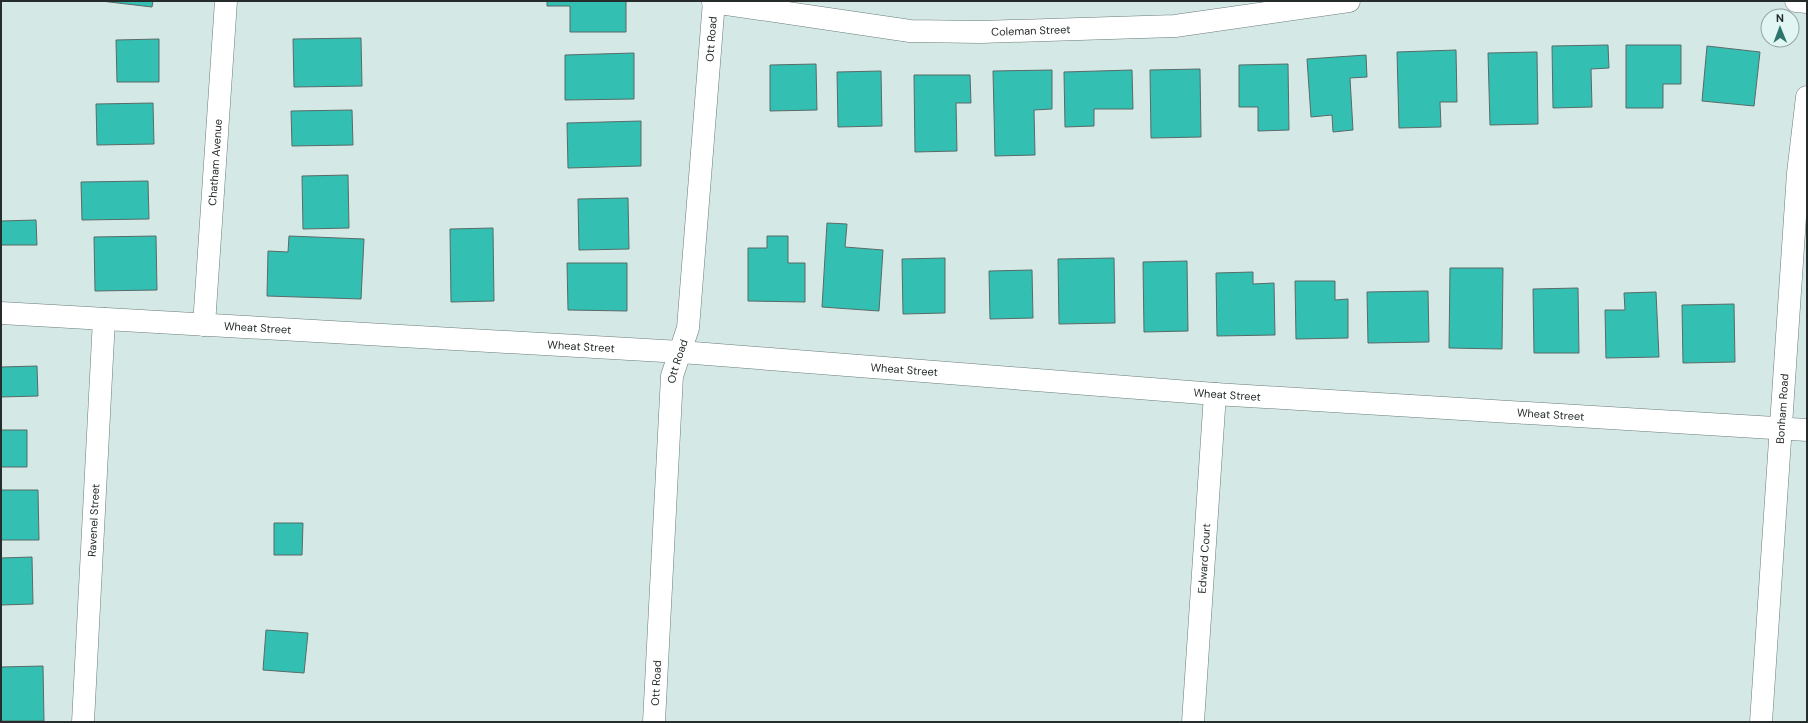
<svg xmlns="http://www.w3.org/2000/svg" width="1808" height="723" font-family="'DM Sans',sans-serif">
	<rect width="100%" height="100%" fill="#d4e9e6"/>
	<path fill="#33bfb1" stroke="#596b69" d="M101,1h52l-1,6z
		M547,1h79v31h-56v-26h-23z
		M361,38l1,48 -68,1 -1,-48z
		M159,39v43h-42l-1,-42z
		M1608,45l1,23 -18,1 1,38 -39,1 -1,-62z
		M1626,45h55v39h-18v24h-37z
		M1707,46l53,6 -6,54 -52,-5z
		M1456,50l1,52h-17l1,25 -42,1 -2,-76z
		M1537,52l1,72 -48,1 -2,-72z
		M634,53v46l-69,1v-45z
		M1366,55l1,22 -17,1 3,52 -20,2 -1,-17 -21,2 -4,-58z
		M816,64l1,46 -47,1v-46z
		M1288,64l1,66 -31,1v-24h-19v-42z
		M1200,69l1,68 -50,1 -1,-68z
		M1052,70v39l-18,1 1,45 -40,1 -2,-85z
		M1132,70l1,39h-39v17l-29,1 -1,-55z
		M881,71l1,55 -44,1 -1,-55z
		M914,75h56l1,28h-15l1,48 -42,1z
		M153,103l1,41 -57,1 -1,-41z
		M352,110l1,35 -61,1 -1,-35z
		M641,121v45l-73,2 -1,-45z
		M348,175l1,53 -46,1 -1,-53z
		M148,181l1,38 -67,1 -1,-38z
		M628,198l1,51 -50,1 -1,-51z
		M36,220l1,25h-36v-24z
		M827,223l20,1 -2,23 38,3 -4,61 -57,-4z
		M493,228l1,73 -43,1 -1,-73z
		M156,236l1,54 -62,1 -1,-54z
		M289,236l75,3 -3,60 -94,-3 1,-45 20,1z
		M767,236h21v27h17v39l-57,-1v-53h19z
		M945,258v55l-42,1 -1,-55z
		M1114,258l1,65 -56,1 -1,-65z
		M1187,261l1,70 -44,1 -1,-70z
		M567,263h60v48l-59,-1z
		M1450,268h53l-1,81 -53,-1z
		M1032,270l1,48 -43,1 -1,-48z
		M1253,272v12l21,-1 1,52 -58,1 -1,-63z
		M1295,281h40v19l13,-1v39l-52,1z
		M1578,288l1,65h-45l-1,-64z
		M1428,291l1,51 -61,1 -1,-51z
		M1656,292l3,65 -53,1 -1,-48h20l-1,-17z
		M1734,304l1,58 -52,1 -1,-58z
		M37,366l1,30 -37,1v-30z
		M1,430h26v37h-26z
		M1,490h37l1,50h-38z
		M274,523h29l-1,32h-28z
		M32,557l1,47 -32,1v-47z
		M266,630l42,3 -4,40 -41,-3z
		M43,666l1,55h-43v-54z"/>
	<g fill="none" stroke-linecap="round" stroke-linejoin="round">
		<g stroke="#697c79" stroke-width="23">
			<g id="street">
				<path d="M1796,1l11,1"/>
				<path id="s1" d="M713,2l197,29 71,1 194,-6 174,-25"/>
				<path id="s2" d="M1,313l680,39 534,42 592,36"/>
				<path id="s3" d="M204,325l22,-324"/>
				<path id="s4" d="M83,722l21,-403"/>
				<path id="s5" d="M1193,722l22,-328"/>
				<path id="s6" d="M1761,722l37,-549 9,-76"/>
			</g>
		</g>
		<g stroke="#697c79" stroke-width="23">
			<g id="secondary">
				<path id="s7" d="M654,722l18,-346 16,-48 26,-327"/>
			</g>
		</g>
		<use href="#street" stroke="#fff" stroke-width="22"/>
		<use href="#secondary" stroke="#fff" stroke-width="22"/>
	</g>
	<g text-anchor="middle" dominant-baseline="central" stroke-width="3.5" stroke-linejoin="round" paint-order="stroke">
		<g font-size="11" fill="#252c2b" stroke="#e1f6f3">
			<text stroke="none"><textPath href="#s1" startOffset="320">Coleman Street</textPath></text>
			<text stroke="none"><textPath href="#s7" startOffset="687">Ott Road</textPath></text>
			<text stroke="none"><textPath href="#s3" startOffset="163">Chatham Avenue</textPath></text>
			<text stroke="none"><textPath href="#s2" startOffset="257">Wheat Street</textPath></text>
			<text stroke="none"><textPath href="#s2" startOffset="581">Wheat Street</textPath></text>
			<text stroke="none"><textPath href="#s7" startOffset="362">Ott Road</textPath></text>
			<text stroke="none"><textPath href="#s2" startOffset="905">Wheat Street</textPath></text>
			<text stroke="none"><textPath href="#s2" startOffset="1229">Wheat Street</textPath></text>
			<text stroke="none"><textPath href="#s6" startOffset="314">Bonham Road</textPath></text>
			<text stroke="none"><textPath href="#s2" startOffset="1553">Wheat Street</textPath></text>
			<text stroke="none"><textPath href="#s4" startOffset="202">Ravenel Street</textPath></text>
			<text stroke="none"><textPath href="#s5" startOffset="164">Edward Court</textPath></text>
			<text stroke="none"><textPath href="#s7" startOffset="39">Ott Road</textPath></text>
		</g>
	</g>
	<rect width="1808" height="723" fill="none" stroke="#252c2b" stroke-width="4"/>
	<g transform="translate(1780 28) rotate(359)"><circle r="19" fill="#e1f6f3" stroke="#96a5a3"/>
	<path d="M0-3L7 15L0 10L-7 15Z" fill="#2d756d"/>
	<text y="-6" font-size="11" font-weight="bold" text-anchor="middle" fill="#252c2b">N</text>
	</g>
</svg>
